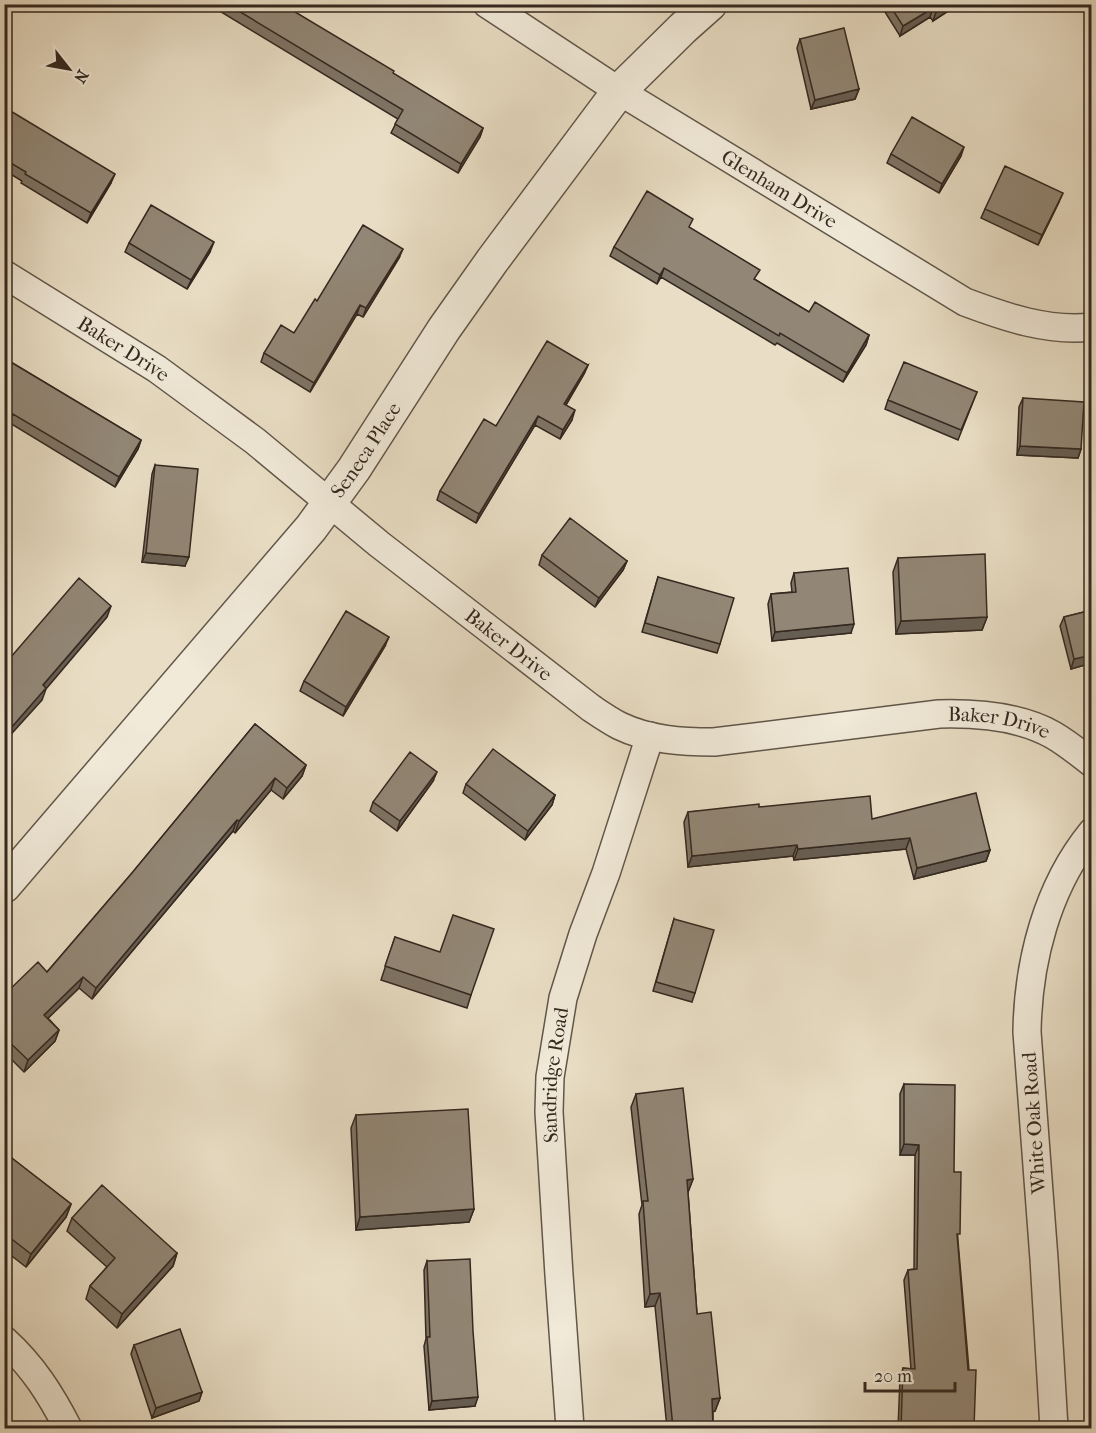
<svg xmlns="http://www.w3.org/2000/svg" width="1096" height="1433" font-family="'IM FELL French Canon',serif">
	<rect width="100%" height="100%" fill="#e9dec5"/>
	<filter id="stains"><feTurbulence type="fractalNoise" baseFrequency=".00333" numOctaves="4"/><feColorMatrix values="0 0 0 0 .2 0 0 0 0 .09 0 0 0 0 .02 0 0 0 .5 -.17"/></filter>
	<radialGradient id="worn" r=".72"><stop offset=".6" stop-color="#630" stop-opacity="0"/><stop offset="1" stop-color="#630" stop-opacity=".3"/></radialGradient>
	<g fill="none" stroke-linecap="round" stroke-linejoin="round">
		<g stroke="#615649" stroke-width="30">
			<g id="minor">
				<path id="s1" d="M487,4l132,87 346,211c40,15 83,30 127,25"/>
				<path id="s2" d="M4,274l153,95 98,72 124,103 212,164c9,6 19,13 29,18 29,14 62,16 94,16l225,-28c38,-1 81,2 114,21 14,8 26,18 39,28"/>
				<path d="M4,1340c29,26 47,55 64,88"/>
				<path id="s3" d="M570,1428l-11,-153 -10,-163 1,-35 13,-79 20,-64 23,-61 44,-137"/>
				<path d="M1054,1428l-10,-169 -17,-227c1,-70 20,-145 65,-200"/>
			</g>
		</g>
		<g stroke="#615649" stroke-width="36">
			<g id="tertiary">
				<path id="s4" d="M4,886l307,-358 43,-59 90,-140 48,-68 127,-170 64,-63 27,-24"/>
			</g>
		</g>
		<use href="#minor" stroke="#f1ead9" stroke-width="27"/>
		<use href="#tertiary" stroke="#f1ead9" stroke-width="33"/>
	</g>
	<path fill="#7e7465" stroke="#342820" stroke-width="1.5" d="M208,4h81l3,2 -2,3 103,65 90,54 -3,9 -22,36 -67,-40 7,-14z
		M880,4h79l-26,17 -3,-4 -30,19z
		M800,39l59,50 -4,10 -44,10 -14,-61z
		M4,107l107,76 -24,40 -66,-40 1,-2 -18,-11z
		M891,154l70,2 -22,37 -52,-30z
		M1059,202l-21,43 -57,-27 4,-9z
		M690,228l66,52 53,32 60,23 -3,10 -23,37 -66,-39 -2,2 -114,-68 -4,7 -47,-28 4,-9z
		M129,243l81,9 -23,37 -62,-37z
		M399,258l-36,59 -6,-3 -47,78 -49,-30 3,-9 30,-20 23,-32z
		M4,358l137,82 -3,9 -23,38 -105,-64 -4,6 -2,-1z
		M588,365l-4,9 -18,31 6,15 -12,19 -25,-14 -59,98 -39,-23 3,-9 56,-65z
		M977,392l-19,48 -73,-31 3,-9z
		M1023,398l58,51 -3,9 -61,-3 2,-48z
		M155,465l30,101 -43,-4 10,-88z
		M542,555l85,6 -4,9 -28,37 -56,-42z
		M898,558l89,59 -5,13 -86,4 -3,-62z
		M794,573l57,60 -79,8 -4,-37 3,-10 21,-2 -1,-9z
		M658,577l62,67 -3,9 -75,-21z
		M1092,610v53l-21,6 -11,-43 4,-9z
		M385,646l-42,70 -43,-25 4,-10z
		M255,724l51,41 -4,11 -19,23 -12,-9 -36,43 -2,-2 -141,168 -13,-11 -31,30 11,12 -4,11 -31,31 -20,-20v-57l43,-23 85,-99z
		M433,781l-36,50 -27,-20 3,-9z
		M466,784l89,11 -3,10 -27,35 -62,-47z
		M759,807l113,12 118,31 -4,11 -72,18 -8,-30 -112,11 -1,-4 -105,11 -4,-45 4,-10z
		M674,919l21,74 -3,9 -39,-11z
		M395,937l76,58 -4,13 -86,-28z
		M904,1084l50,88 4,69 16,187h-76l2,-49 3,-11 8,1 -7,-89 4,-10 6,-1 1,-114h-15v-61z
		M636,1094l57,85 -5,13 9,122 23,84 -5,13 -2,1v16h-46l-12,-122 -10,1 -6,-93 3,-9 -11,-98z
		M356,1115l118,94 -5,13 -113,8 -5,-102z
		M4,1152l67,52 -5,13 -40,50 -22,-17z
		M72,1218l105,35 -4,13 -56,62 -31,-29 4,-13 17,-19 -40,-36z
		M427,1261l48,145 -46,4 -5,-64 2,-7 -2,-69z
		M134,1345l68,47 -3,9 -47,17 -21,-64z"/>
	<path fill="#665e53" stroke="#342820" stroke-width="1.5" d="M948,4h11l-26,17 3,-9z
		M933,8l-3,9 -30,19 3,-10z
		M859,89l-4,10 -44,10 4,-9z
		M483,128l-3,9 -22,36 3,-9z
		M964,147l-3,9 -22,37 3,-9z
		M115,174l-4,9 -24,40 4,-10z
		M1063,193l-4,9 -21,43 4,-10z
		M214,242l-4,10 -23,37 4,-9z
		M403,249l-4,9 -36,59 3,-9z
		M664,268l-3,9 -4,7 3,-9z
		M360,305l-3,9 -47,78 4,-9z
		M869,335l-3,10 -23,37 4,-9z
		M588,365l-4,9 -23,39 3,-9z
		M575,410l-3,10 -12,19 3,-9z
		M538,416l-3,9 -59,98 3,-9z
		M141,440l-3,9 -23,38 4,-10z
		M1020,446l61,3 -3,9 -61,-3z
		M146,553l43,4 -4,9 -43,-4z
		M627,561l-4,9 -28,37 4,-9z
		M111,606l-4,11 -61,72 -4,11 -38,42v-6l39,-51z
		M987,617l-5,13 -86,4 5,-13z
		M854,624l-3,9 -79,8 3,-9z
		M389,637l-4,9 -42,70 3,-9z
		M1092,655v8l-21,6 3,-10z
		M306,765l-4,11 -19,23 4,-11z
		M437,772l-4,9 -36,50 3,-10z
		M275,778l-4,12 -36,43 4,-12z
		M555,795l-3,10 -27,35 3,-9z
		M237,820l-4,11 -141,168 4,-11z
		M910,838l-4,11 -112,11 4,-11z
		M797,845l-4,11 -105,11 4,-11z
		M990,850l-4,11 -72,18 3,-11z
		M83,977l-4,11 -39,38 4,-11z
		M59,1030l-4,11 -31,31 4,-12z
		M904,1144l15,1 -4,10h-15z
		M693,1179l-5,13 -6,1 5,-13z
		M71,1204l-5,13 -40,50 5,-13z
		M474,1209l-5,13 -113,8 4,-13z
		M177,1253l-4,13 -56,62 5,-14z
		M660,1293l-5,13 -10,1 5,-13z
		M202,1392l-3,9 -47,17 4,-10z
		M478,1397l-3,9 -46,4 3,-9z
		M720,1398l-5,13 -7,1 4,-13z"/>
	<path fill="#928776" stroke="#342820" stroke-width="1.5" d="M227,4h62l3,2 -2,3 104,62 -1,2 90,55 -22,36 -66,-40 8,-14z
		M889,4h59l-12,8 -3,-4 -30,18z
		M844,28l15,61 -44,11 -15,-61z
		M4,107l111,67 -24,39 -66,-39 1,-2 -22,-13z
		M912,117l52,30 -22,37 -51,-30z
		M1005,166l58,27 -21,42 -57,-26z
		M647,191l46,28 -4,8 71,43 -6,9 55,33 6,-10 54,33 -22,38 -67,-40 -1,3 -115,-68 -4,7 -46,-28z
		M151,205l63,37 -23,38 -62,-37z
		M363,225l40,24 -37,59 -6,-3 -46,78 -50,-30 17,-28 13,8 21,-34 2,2z
		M547,341l41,24 -24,39 11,6 -12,20 -25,-14 -59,98 -39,-23 44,-72 12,7z
		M4,358l137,82 -22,37 -106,-63 -3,6 -6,-3z
		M904,362l73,30 -16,38 -73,-30z
		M1023,398l61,4 -3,47 -61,-3z
		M155,465l43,4 -9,88 -43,-4z
		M570,518l57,43 -28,37 -57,-43z
		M985,554l2,63 -86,4 -3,-63z
		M848,568l6,56 -79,8 -4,-38 25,-2 -2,-19z
		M658,577l76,21 -14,46 -75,-21z
		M79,578l32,28 -68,79 3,3 -42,48v-71z
		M1092,610v45l-18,4 -10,-42z
		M346,611l43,26 -43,70 -42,-26z
		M255,724l51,41 -19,23 -12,-10 -36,43 -2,-1 -141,168 -13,-11 -39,38 15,15 -31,30 -24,-23v-42l34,-33 9,10 85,-99z
		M493,749l62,46 -27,36 -62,-47z
		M410,752l27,20 -37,49 -27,-19z
		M976,793l14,57 -73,18 -7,-30 -112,11 -1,-4 -105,11 -4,-44 71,-8v3l111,-11 2,23z
		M453,915l41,14 -23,66 -86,-29 10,-29 45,15z
		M674,919l40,11 -19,63 -39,-11z
		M904,1084l51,1 -1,87h7l-1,62h-3l11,136h8l-2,58h-73l2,-60 12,1 -7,-99 9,-1 2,-124 -15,-1z
		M683,1088l10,91 -6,1 10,134 14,-2 9,86 -8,1 1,29h-40l-13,-135 -10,1 -7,-93h5l-12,-107z
		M468,1109l6,100 -114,8 -4,-102z
		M4,1152l67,52 -40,50 -27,-21z
		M102,1185l75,68 -55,61 -32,-28 25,-28 -43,-40z
		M470,1259l3,72 5,66 -46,4 -5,-64h3l-3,-76z
		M180,1329l22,63 -46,16 -22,-63z"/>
	<g text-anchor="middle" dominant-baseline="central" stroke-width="5" stroke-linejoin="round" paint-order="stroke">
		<g font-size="20" fill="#342820" stroke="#f1ead9">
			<text stroke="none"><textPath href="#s1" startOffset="346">Glenham Drive</textPath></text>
			<text stroke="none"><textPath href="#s2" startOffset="141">Baker Drive</textPath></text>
			<text stroke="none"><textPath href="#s4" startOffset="567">Seneca Place</textPath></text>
			<text stroke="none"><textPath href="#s2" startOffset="627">Baker Drive</textPath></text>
			<text stroke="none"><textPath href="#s2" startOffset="1149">Baker Drive</textPath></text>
			<text stroke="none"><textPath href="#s3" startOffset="354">Sandridge Road</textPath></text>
			<text transform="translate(1034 1123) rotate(-94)">White Oak Road</text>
		</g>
	</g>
	<rect width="1096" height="1433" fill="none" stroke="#e9dec5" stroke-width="24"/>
	<rect x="6" y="6" width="1084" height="1421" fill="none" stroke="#342820" stroke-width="3"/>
	<rect x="12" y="12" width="1072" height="1409" fill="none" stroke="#342820" stroke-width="1.5"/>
	<g transform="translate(69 69) rotate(121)" stroke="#f1ead9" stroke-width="4.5" paint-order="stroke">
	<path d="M0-4.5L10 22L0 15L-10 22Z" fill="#342820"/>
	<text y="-9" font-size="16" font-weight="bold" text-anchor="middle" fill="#342820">N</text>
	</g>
	<path d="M865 1382v9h90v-9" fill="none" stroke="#342820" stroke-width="3"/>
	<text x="874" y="1382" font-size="18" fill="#342820" stroke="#f1ead9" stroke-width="4.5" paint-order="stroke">20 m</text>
	<rect width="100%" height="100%" filter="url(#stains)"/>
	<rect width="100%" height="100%" fill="url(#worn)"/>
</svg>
